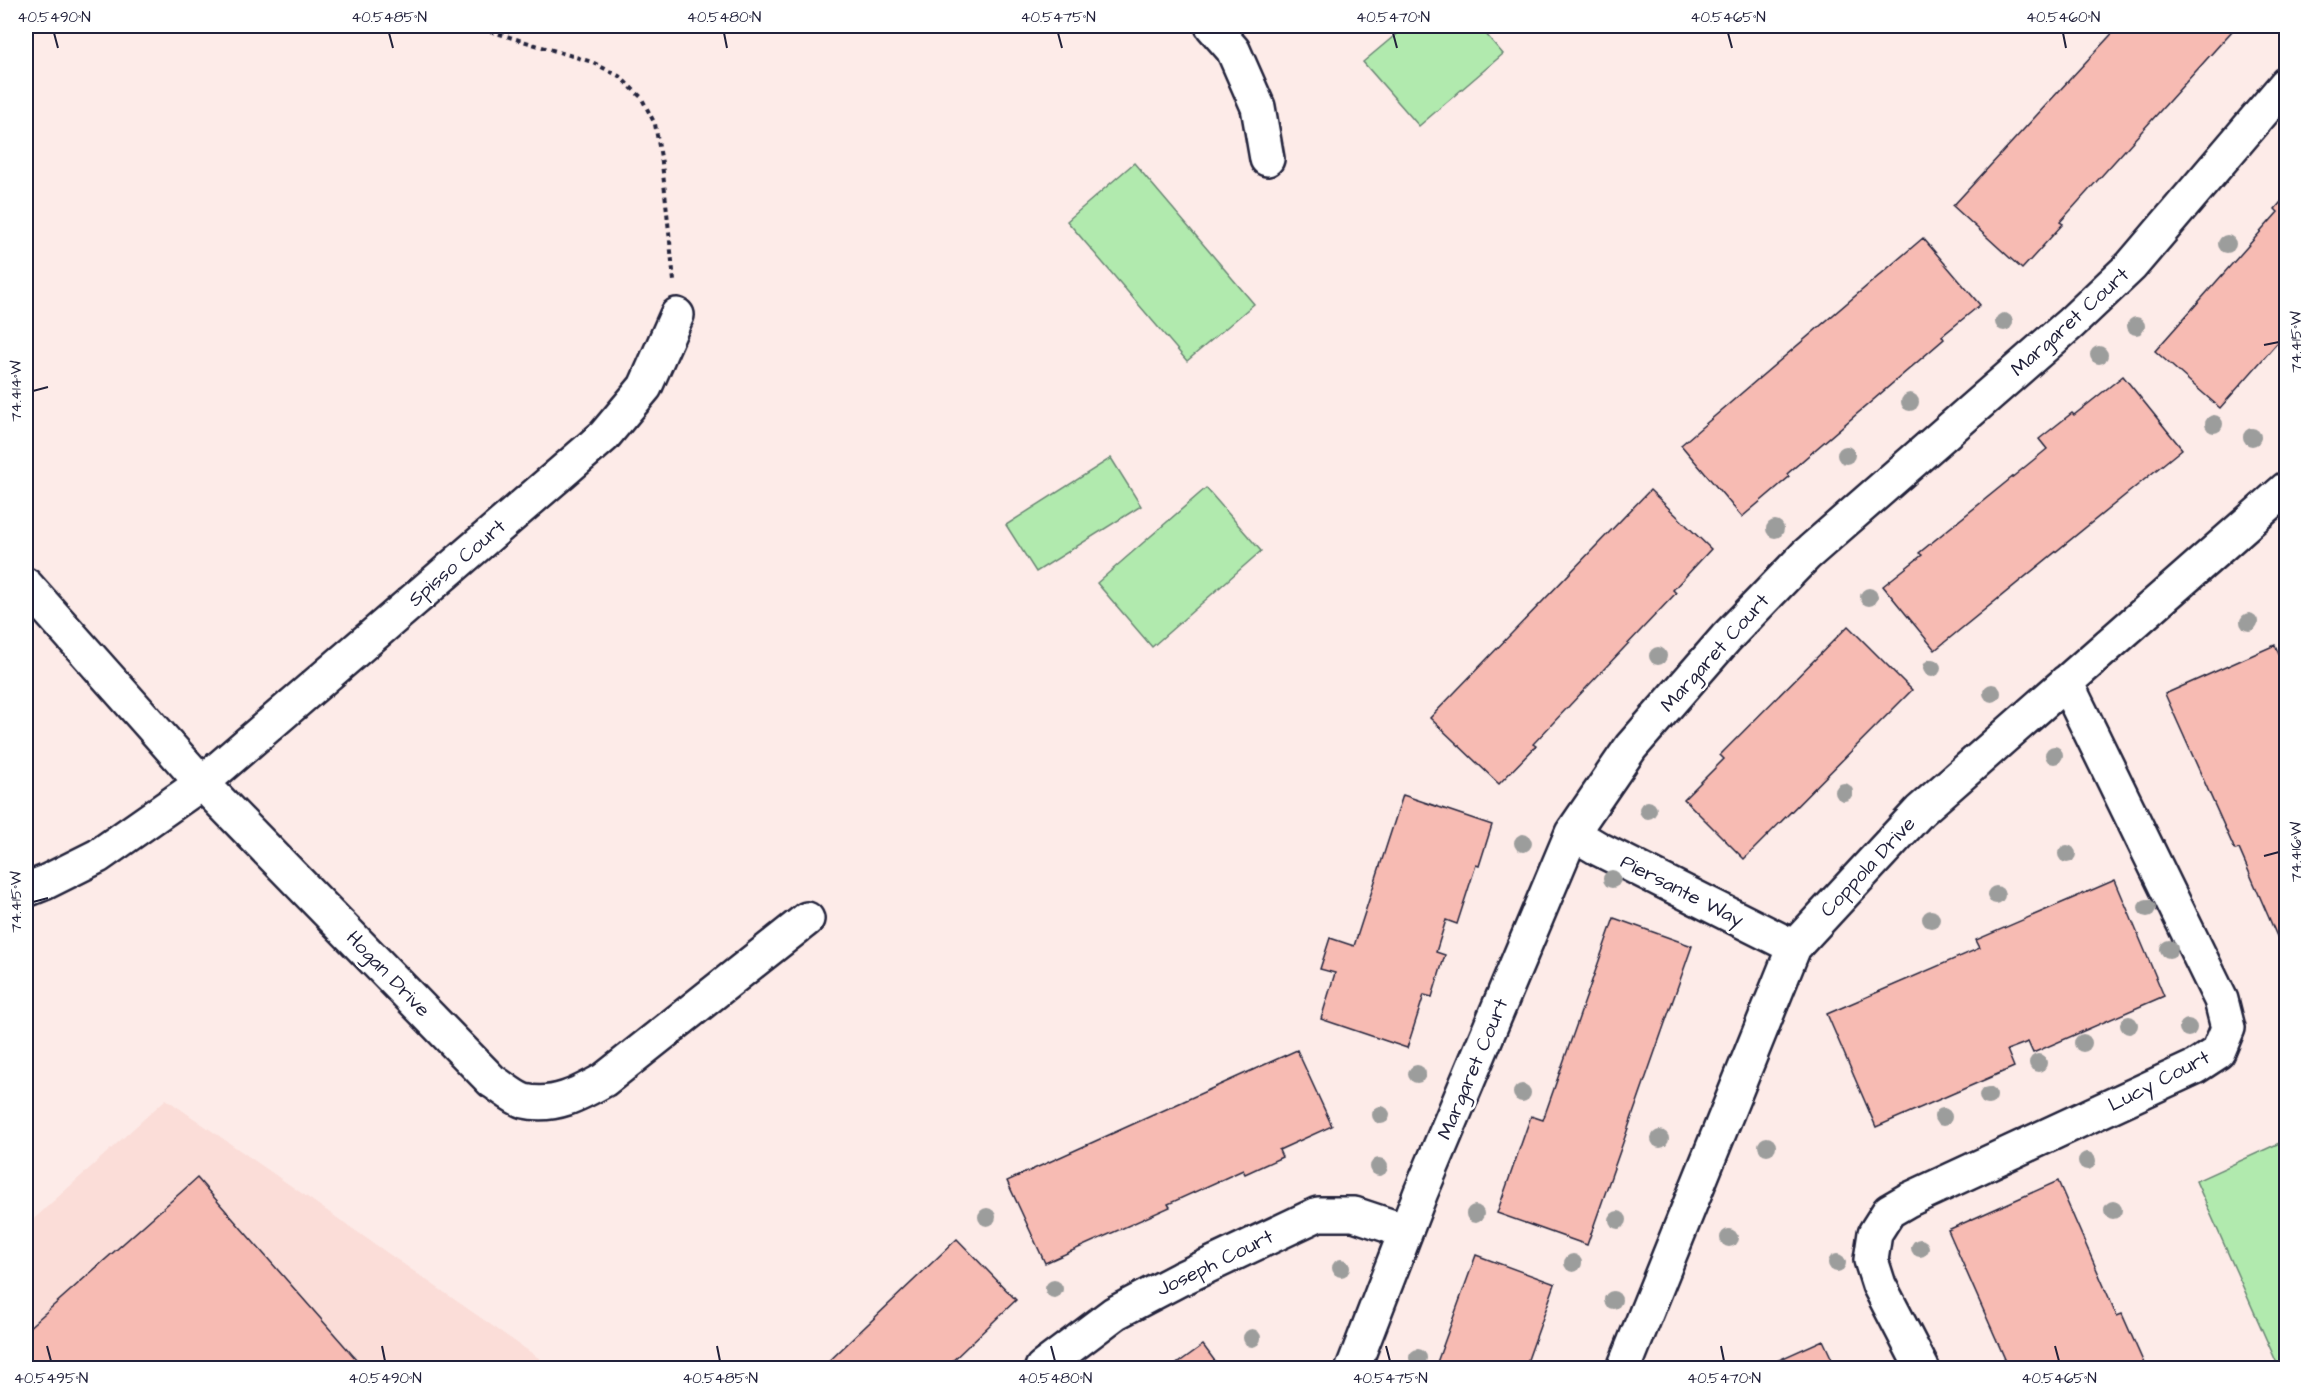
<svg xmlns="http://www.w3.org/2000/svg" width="2312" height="1394" font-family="'Architects Daughter',sans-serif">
	<rect width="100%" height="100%" fill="#fdebe8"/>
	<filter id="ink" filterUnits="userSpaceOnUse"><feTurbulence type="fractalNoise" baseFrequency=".0167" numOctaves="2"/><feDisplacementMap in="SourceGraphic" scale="12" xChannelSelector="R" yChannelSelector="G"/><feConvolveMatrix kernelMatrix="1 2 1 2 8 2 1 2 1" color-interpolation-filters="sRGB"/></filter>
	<g filter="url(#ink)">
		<path fill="#fbddd8" d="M166,1099l387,269h-527v-142z"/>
		<path fill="#b1eaae" stroke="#6a8674" stroke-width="1.5" d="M1406,26h73l24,28 -84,72 -56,-64z
			M1134,163l120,141 -67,57 -120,-140z
			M1111,458l30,48 -105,66 -30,-47z
			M1206,488l55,63 -109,96 -55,-64z
			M2286,1140v228h-7l-83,-187z"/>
		<path fill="#f7bbb3" stroke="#22223b" stroke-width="1.5" d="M2119,26h107l6,5 -172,191 3,2 -41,45 -69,-63z
			M2286,196v137l-66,75 -65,-57 123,-139 -3,-3z
			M1923,238l57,67 -38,31 2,3 -157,135 2,3 -47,40 -61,-72z
			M2123,376l59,73 -247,201 -52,-64 39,-31 -3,-2 128,-104 -8,-10 33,-26 2,2z
			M1650,490l61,59 -38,41 3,3 -143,151 3,2 -37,38 -69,-66z
			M1848,626l64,64 -168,169 -60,-60 40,-40 -4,-4z
			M2275,645l11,26v286l-47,-108 -4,1 -70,-156z
			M1403,795l89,30 -13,41 -3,-1 -19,59 -11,-4 -10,32 9,3 -13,42 -8,-2 -17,53 -86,-29 14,-46 -15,-4 10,-31 24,8z
			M2115,880l49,116 -131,57 -5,-11 -21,8 7,17 -138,60 -49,-113 153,-66 -4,-8z
			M1614,918l78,28 -105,299 -90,-32 34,-97 12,4z
			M1297,1050l35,76 -53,24 3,7 -37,17 -2,-4 -75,34 2,3 -125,56 -38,-82z
			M197,1178l167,190h-338v-38z
			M2058,1181l59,135 5,-2 24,54h-137l-61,-138z
			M957,1239l59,61 -71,68 -4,-4 -5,4h-114z
			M1476,1255l79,29 -30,84h-90z
			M1823,1340l13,28h-75z
			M1203,1345l17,23h-49z"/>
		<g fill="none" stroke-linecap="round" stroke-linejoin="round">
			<g stroke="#22223b" stroke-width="38">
				<path id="minor" d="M1212,26l21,24 25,57 9,52
					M26,585l176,198 290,298c10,6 22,17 32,20 30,7 55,-7 80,-21l203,-161
					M1572,833l27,16 195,98
					M26,890l20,-8 52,-26 104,-73 402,-347 41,-49 32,-72
					M1042,1368l73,-55 65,-34 138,-65h36l51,17
					M1353,1368l68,-176 151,-359 59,-86 95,-109 80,-83 265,-232 60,-57 155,-182
					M1624,1368l170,-421 126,-136 366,-322
					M1922,1368l-43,-83 -8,-25 4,-27 14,-22 19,-11 287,-133 23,-15 10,-24 -7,-28 -155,-318"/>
			</g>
			<path stroke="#22223b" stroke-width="4" stroke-dasharray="4.5 4.5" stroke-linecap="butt" d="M473,26l119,36 27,14 22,21 14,27 7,39 12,118"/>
			<use href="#minor" stroke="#fff" stroke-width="33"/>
		</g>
		<g fill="#9c9d9c">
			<circle cx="2227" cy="244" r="9"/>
			<circle cx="2004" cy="322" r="9"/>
			<circle cx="2136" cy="326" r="9"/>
			<circle cx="2099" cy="355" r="9"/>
			<circle cx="1910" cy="402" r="9"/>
			<circle cx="2214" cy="424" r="9"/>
			<circle cx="2252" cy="437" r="9"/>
			<circle cx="1846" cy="455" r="9"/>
			<circle cx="1775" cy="529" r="9"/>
			<circle cx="1869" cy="597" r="9"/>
			<circle cx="2249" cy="622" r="9"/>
			<circle cx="1658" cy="656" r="9"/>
			<circle cx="1932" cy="668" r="9"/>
			<circle cx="1992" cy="693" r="9"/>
			<circle cx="2054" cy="755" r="9"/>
			<circle cx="1844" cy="792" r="9"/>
			<circle cx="1648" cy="810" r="9"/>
			<circle cx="1523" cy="843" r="9"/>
			<circle cx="2067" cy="854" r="9"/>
			<circle cx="1612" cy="879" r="9"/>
			<circle cx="1996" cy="895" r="9"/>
			<circle cx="2147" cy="908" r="9"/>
			<circle cx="1931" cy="919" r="9"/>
			<circle cx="2169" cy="949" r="9"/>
			<circle cx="2129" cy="1025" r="9"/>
			<circle cx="2188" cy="1028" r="9"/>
			<circle cx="2083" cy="1043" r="9"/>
			<circle cx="2038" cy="1063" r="9"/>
			<circle cx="1417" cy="1074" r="9"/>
			<circle cx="1522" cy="1093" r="9"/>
			<circle cx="1988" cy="1096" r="9"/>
			<circle cx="1381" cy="1115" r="9"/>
			<circle cx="1943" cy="1117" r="9"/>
			<circle cx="1660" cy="1139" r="9"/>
			<circle cx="1767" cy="1146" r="9"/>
			<circle cx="2087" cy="1161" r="9"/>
			<circle cx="1379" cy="1167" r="9"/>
			<circle cx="2113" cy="1210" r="9"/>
			<circle cx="1475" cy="1214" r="9"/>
			<circle cx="987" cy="1217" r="9"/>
			<circle cx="1618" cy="1220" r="9"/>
			<circle cx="1729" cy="1238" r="9"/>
			<circle cx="1920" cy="1248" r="9"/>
			<circle cx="1573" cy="1263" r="9"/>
			<circle cx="1837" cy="1263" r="9"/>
			<circle cx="1341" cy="1268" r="9"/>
			<circle cx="1054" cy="1289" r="9"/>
			<circle cx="1613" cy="1300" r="9"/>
			<circle cx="1252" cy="1338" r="9"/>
			<circle cx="1418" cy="1358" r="9"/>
		</g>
	</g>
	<path fill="none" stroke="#22223b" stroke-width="2" d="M54,33l4,15M389,33l4,15M724,33l3,15M1058,33l4,15M1393,33l4,15M1728,33l4,15M2063,33l3,15M2264,345l15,-3M33,391l15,-4M2264,856l15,-4M33,902l15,-4M47,1346l4,15M382,1346l3,15M717,1346l3,15M1051,1346l4,15M1386,1346l4,15M1721,1346l3,15M2055,1346l4,15"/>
	<g text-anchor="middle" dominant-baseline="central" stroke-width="5" stroke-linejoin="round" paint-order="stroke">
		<g font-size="20" fill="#22223b" stroke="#fff">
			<text transform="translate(2070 322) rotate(-42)">Margaret Court</text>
			<text transform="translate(457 563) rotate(-41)">Spisso Court</text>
			<text transform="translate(1715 653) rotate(-48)">Margaret Court</text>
			<text transform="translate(1868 867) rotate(-47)">Coppola Drive</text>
			<text transform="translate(1682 891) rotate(27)">Piersante Way</text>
			<text transform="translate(388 974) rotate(46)">Hogan Drive</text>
			<text transform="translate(1473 1069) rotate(-67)">Margaret Court</text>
			<text transform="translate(2159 1081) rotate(-27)">Lucy Court</text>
			<text transform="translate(1215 1263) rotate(-26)">Joseph Court</text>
		</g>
	</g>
	<rect width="2312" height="1394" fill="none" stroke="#fff" stroke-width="66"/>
	<rect x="33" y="33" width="2246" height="1328" fill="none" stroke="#22223b" stroke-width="2"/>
	<g font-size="15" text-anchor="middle" fill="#22223b">
		<text x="54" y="22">40.5490°N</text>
		<text x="389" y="22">40.5485°N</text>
		<text x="724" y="22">40.5480°N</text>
		<text x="1058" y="22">40.5475°N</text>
		<text x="1393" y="22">40.5470°N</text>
		<text x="1728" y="22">40.5465°N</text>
		<text x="2063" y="22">40.5460°N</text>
		<text transform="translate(2296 342) rotate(-90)" y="5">74.415°W</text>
		<text transform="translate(16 391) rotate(-90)" y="5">74.414°W</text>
		<text transform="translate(2296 852) rotate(-90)" y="5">74.416°W</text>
		<text transform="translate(16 902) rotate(-90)" y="5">74.415°W</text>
		<text x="51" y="1383">40.5495°N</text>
		<text x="385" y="1383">40.5490°N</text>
		<text x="720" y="1383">40.5485°N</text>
		<text x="1055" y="1383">40.5480°N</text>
		<text x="1390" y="1383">40.5475°N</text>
		<text x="1724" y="1383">40.5470°N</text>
		<text x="2059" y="1383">40.5465°N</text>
	</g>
</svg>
